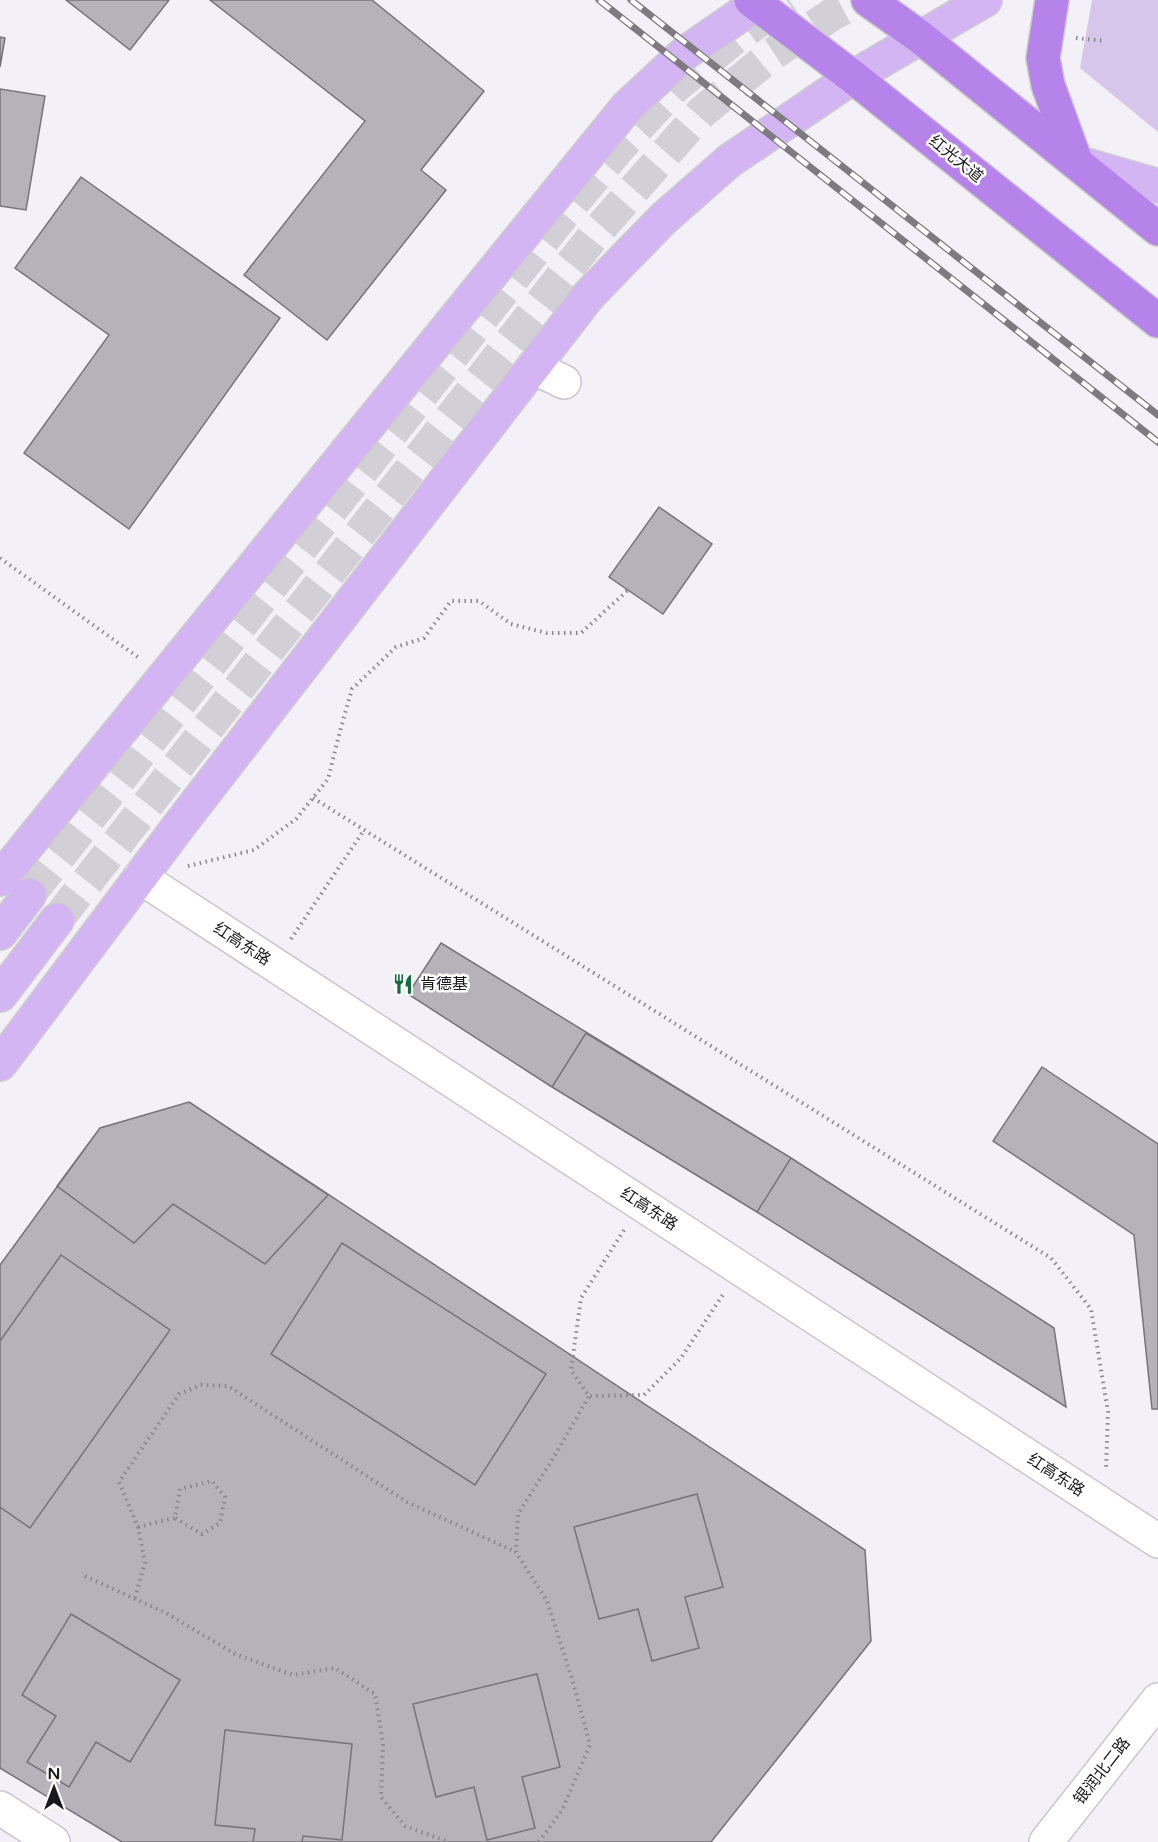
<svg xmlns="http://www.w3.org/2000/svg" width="1158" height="1842" font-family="'Varela Round','Noto Sans SC',sans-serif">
	<rect width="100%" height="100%" fill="#f3f0f7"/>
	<path fill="#d6c6eb" d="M1092,0h66v132l-78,-64z"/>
	<path fill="#b5b2b9" stroke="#767379" stroke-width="1.5" d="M66,0h103l-39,50z
		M210,0h162l112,91 -63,79 25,20 -119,150 -83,-65 121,-154z
		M0,37l5,1 -5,29z
		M0,89l45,7 -19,114 -26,-4z
		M81,177l199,141 -151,211 -105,-76 85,-118 -94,-67z
		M659,507l53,37 -49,70 -54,-37z
		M441,943l350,215 263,170 12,79 -309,-195 -205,-125 -144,-93z
		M586,1033l205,125 -34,54 -205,-125z
		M1042,1067l116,77v265h-6l-18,-174 -141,-94z
		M189,1102l676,448 6,91 -160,201h-589l-122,-74v-503l100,-137z
		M189,1102l139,93 -63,69 -92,-60 -39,39 -77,-57 43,-58z
		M342,1243l204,131 -71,111 -204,-131z
		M61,1255l109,75 -140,198 -30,-21v-166z
		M697,1494l26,93 -38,10 14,51 -47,13 -14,-52 -39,10 -25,-92z
		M71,1614l109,66 -50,82 -34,-20 -27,45 -42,-25 29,-46 -34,-21z
		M537,1674l23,93 -38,10 13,51 -48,12 -13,-53 -38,10 -23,-93z
		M225,1730l127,14 -10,96 -39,-4 -1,6h-49l2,-13 -40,-4z"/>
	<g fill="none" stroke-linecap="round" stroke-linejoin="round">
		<path stroke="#d2d0d6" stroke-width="33" stroke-dasharray="33 16" stroke-linecap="butt" d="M29,895l534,-680 56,-67 55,-60 61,-50 54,-38
			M57,920l538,-686 106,-121 70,-58 62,-41 26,-14"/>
		<g stroke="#c9c6cd" stroke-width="36">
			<path id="minor" d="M533,367l31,15
				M140,877l1018,664
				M0,1808l53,34
				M1046,1842l112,-142"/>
		</g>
		<g stroke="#cdcccd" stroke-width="36">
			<path id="major" d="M1076,162l82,24
				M0,879l626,-771 59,-55 77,-53
				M0,933l29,-38
				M0,995l57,-75
				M0,1064l181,-241 408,-528 74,-76 66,-58 124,-84 132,-77"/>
		</g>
		<g stroke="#cdcccd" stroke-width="36">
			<path id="highway" d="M751,0l102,77 305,244
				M868,0l52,37 238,192
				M1052,0l-9,58 5,27 28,77"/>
		</g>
		<path stroke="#88868b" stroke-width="4" stroke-dasharray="1.5 4.5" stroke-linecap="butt" d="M1076,38l29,3
			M0,558l139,100
			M313,798l738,460 40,51 17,103 -2,58
			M188,866l66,-16 42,-31 32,-40 12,-48 12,-42 44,-42 28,-9 27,-37h28l32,23 36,9h34l47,-43
			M291,939l73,-109
			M624,1230l-43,68 -10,72 18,26 55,-1 37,-37 43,-65
			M138,1527l37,-9 5,-29 32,-8 13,16 -5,26 -18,11 -27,-16
			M85,1576l81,37 69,41 58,21 42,-7 40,26 8,50 -2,53 24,29 44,16
			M135,1598l10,-36 -7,-35 -19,-45 60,-88 22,-9 27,1 179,116 109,50
			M539,1842l23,-32 28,-65 -17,-63 -26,-81 -31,-49 2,-38 37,-59 34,-59"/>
		<use href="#minor" stroke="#fff" stroke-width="33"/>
		<use href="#major" stroke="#d3b5f3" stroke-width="33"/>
		<use href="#highway" stroke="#b683eb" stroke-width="33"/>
		<g stroke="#7d7b7f" stroke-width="7">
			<path id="rail" d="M599,0l559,442
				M631,0l527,415"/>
		</g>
		<use href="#rail" stroke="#fff" stroke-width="4.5" stroke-dasharray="14" stroke-linecap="butt"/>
	</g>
	<defs>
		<g id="restaurant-bare" transform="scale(1.62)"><path d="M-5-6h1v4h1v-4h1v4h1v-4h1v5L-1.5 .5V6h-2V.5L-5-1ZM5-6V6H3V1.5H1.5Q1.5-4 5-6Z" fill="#156d40" stroke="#fff" stroke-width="2.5" paint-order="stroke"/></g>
	</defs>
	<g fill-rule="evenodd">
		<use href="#restaurant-bare" x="403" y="984"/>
	</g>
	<g text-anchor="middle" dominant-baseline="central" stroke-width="5" stroke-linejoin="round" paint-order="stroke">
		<g font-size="16" fill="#1a191b" stroke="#fff">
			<text transform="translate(956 159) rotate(39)">红光大道</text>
			<text transform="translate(242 944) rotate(33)">红高东路</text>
			<text transform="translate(649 1209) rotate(33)">红高东路</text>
			<text transform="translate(1056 1475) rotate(33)">红高东路</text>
			<text transform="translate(1102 1771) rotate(-52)">银润北二路</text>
		</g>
		<g font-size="16" fill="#1a191b" stroke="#fff" text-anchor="start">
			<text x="420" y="984">肯德基</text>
		</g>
	</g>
	<g transform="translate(54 1788)" stroke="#ffffff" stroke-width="4.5" paint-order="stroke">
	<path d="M0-4.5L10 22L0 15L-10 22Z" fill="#1a191b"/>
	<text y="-9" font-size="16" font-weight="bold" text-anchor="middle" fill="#1a191b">N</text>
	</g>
</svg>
